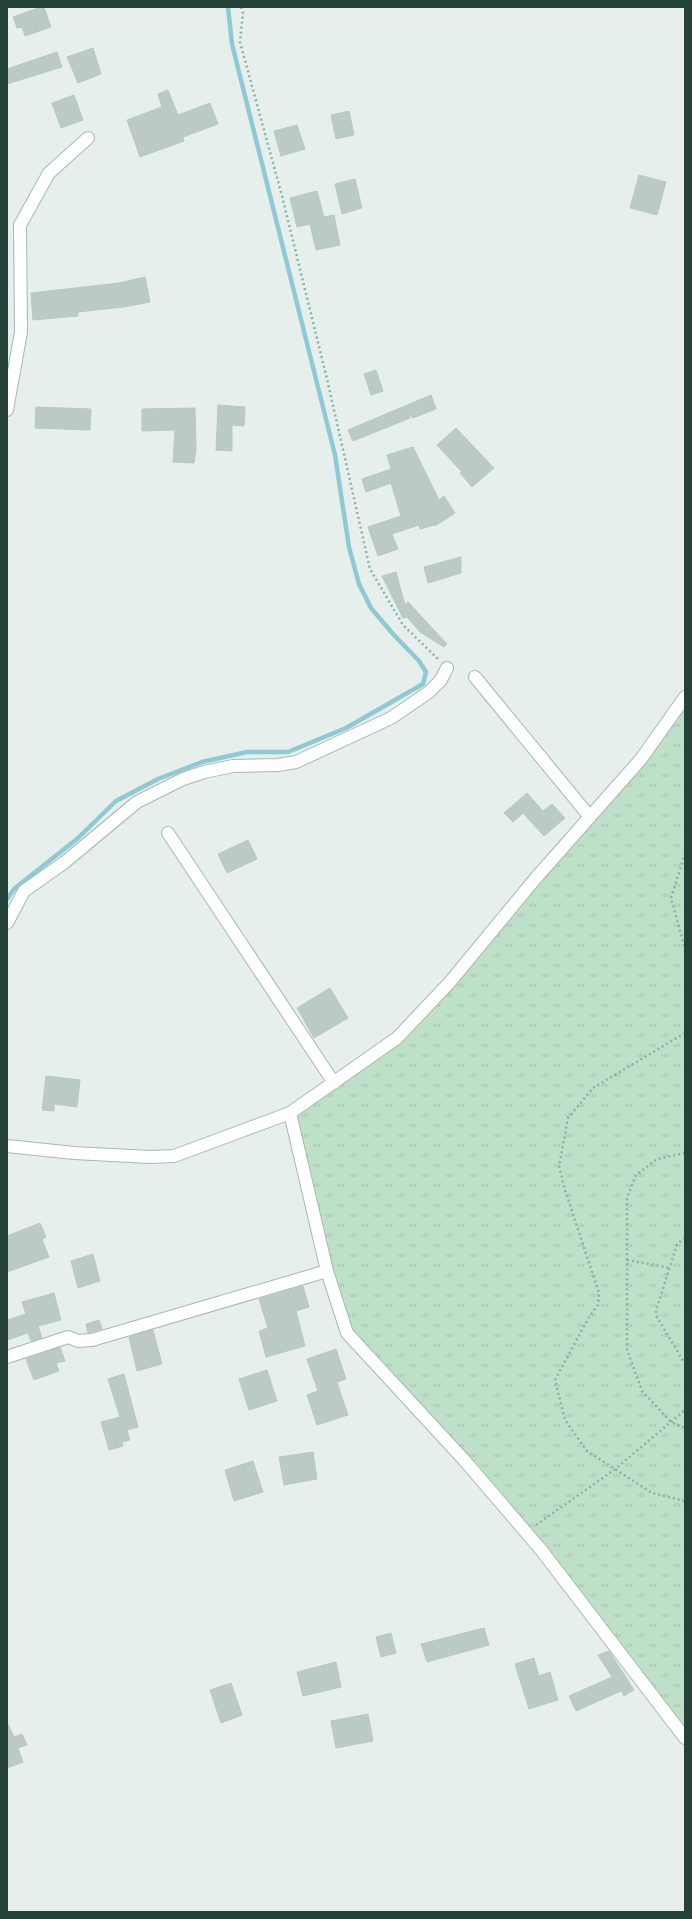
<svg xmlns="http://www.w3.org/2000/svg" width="692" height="1919" font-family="'Noto Sans',sans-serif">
	<defs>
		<pattern id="grass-tufts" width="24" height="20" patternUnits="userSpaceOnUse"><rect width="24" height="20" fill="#bfe0c8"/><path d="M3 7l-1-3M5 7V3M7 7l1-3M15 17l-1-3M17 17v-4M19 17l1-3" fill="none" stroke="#a4c1ad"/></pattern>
	</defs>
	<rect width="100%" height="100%" fill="#e6efeb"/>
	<path fill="url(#grass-tufts)" d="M685,697v1041l-143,-187 -195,-218 -57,-220 107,-75 53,-56z"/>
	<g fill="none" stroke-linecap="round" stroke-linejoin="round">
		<path stroke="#8ec9d4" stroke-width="4.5" d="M7,899l7,-10 64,-51 38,-37 42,-22 44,-17 45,-10h41l58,-24 77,-44 3,-12 -7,-11 -26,-27 -22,-26 -12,-24 -10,-37 -14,-92 -103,-411 -4,-37"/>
	</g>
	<path fill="#bbcac4" stroke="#b8c9c2" d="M41,7h3l7,20 -26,9 -3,-9 -5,1 -4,-11z
		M93,48l8,26 -23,9 -11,-26z
		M57,52l5,15 -55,17v-15z
		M168,90l10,25 32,-12 8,21 -35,13 1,4 -44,16 -13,-37 35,-13 -4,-13z
		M74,95l9,25 -22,8 -9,-25z
		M349,111l5,24 -18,4 -5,-24z
		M297,125l8,24 -24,7 -7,-25z
		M639,175l27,7 -9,33 -27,-7z
		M355,179l7,29 -20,6 -7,-30z
		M317,191l7,26 10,-2 6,30 -24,5 -6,-26 -13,3 -7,-29z
		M145,277l5,25 -26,5 -46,5v4l-45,4 -2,-27 88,-10z
		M376,370l7,21 -12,4 -7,-21z
		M431,395l5,14 -23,9 -5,-6 2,6 -57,23 -5,-11z
		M218,405l27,2 -1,19 -12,-1v26l-16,-1z
		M36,407l55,2 -1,21 -55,-2z
		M195,408l1,42 -2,13 -21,-1 2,-32 -33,1v-22z
		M456,428l38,40 -22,19 -12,-14 2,-1 -25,-27z
		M413,447l26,53 5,-4 11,17 -20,13 -1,-1 -14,4 -1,-4 -27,9 6,15 -20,7 -10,-29 33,-11 -10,-33 -25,9 -4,-13 29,-10 -4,-14z
		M461,557v16l-33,10 -4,-16z
		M396,572l9,33 3,-3 39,42 -3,3 -24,-15 -13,-15 -4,1 -21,-42z
		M527,793l16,18 9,-7 13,14 -21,18 -21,-23 -10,9 -9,-9z
		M248,840l9,19 -30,14 -9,-19z
		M330,988l18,30 -34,20 -17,-30z
		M46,1076l34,4 -3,27 -23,-3v7l-12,-1z
		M40,1223l6,14 -4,2 7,18 -42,15v-36z
		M93,1254l7,27 -22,7 -7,-27z
		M303,1286l6,21 -13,4 9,35 -39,11 -7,-26 9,-3 -9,-29z
		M54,1293l7,27 -23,6 4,12 -11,3 -3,-8 -21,7v-20l19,-6 -4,-12z
		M99,1320l3,9 -14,4 -2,-9z
		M153,1330l9,34 -25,7 -8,-34z
		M60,1347l5,14 -9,2 3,8 -25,9 -8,-21z
		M336,1349l10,30 -9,3 11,33 -31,10 -10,-30 11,-4 -11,-32z
		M267,1370l10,31 -28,9 -10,-31z
		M124,1374l14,53 -11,3 3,10 -8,2 1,4 -14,4 -8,-28 19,-5 -12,-38z
		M313,1452l4,27 -33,6 -5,-28z
		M253,1461l10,31 -29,9 -9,-31z
		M484,1628l5,17 -62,17 -6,-18z
		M391,1633l5,20 -15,4 -5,-20z
		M609,1651l25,39 -10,6 -3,-5 -45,20 -7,-15 43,-19 -14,-22z
		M534,1658l5,18 11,-4 8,28 -29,9 -14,-45z
		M336,1662l5,25 -38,9 -6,-24z
		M231,1683l11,32 -21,8 -11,-33z
		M368,1714l5,27 -37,7 -5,-27z
		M7,1722l7,15 8,-3 5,11 -9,3 5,14 -16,6z"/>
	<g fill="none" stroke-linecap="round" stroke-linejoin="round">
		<g stroke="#a8b8b2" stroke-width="14">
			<path id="minor" d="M7,410l14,-78 -1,-107 29,-52 39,-35
				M475,677l115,140
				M168,833l166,250
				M7,923l17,-32 41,-29 72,-60 46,-23 21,-7 29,-6 45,-1 18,-3 95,-44 38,-26 12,-12 6,-12
				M290,1113l37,158 20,62 118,128 77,90 143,187
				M7,1146l67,7 76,4 24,-1 116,-43 107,-75 53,-56 85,-103 106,-120 44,-62
				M7,1357l61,-20 10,4 14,-1 235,-69"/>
		</g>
		<path stroke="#86b3a5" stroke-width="2.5" stroke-dasharray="2 3" stroke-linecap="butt" d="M241,7l2,5 -3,30 42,154 45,183 43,190 33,56 35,34
			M685,853l-14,45 14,51
			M685,1033l-92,55 -25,30 -9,48 6,24 34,103 -1,12 -9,12 -34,63 10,40 22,31 65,42 33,8
			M685,1153l-28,6 -21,16 -9,23v152l15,41 29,31 14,6
			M685,1238l-8,6 -21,67 1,6 28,47
			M627,1260l43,8
			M536,1525l78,-55 71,-60"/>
		<use href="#minor" stroke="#fff" stroke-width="12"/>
	</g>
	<rect width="692" height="1919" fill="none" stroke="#24423a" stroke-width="16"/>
</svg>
